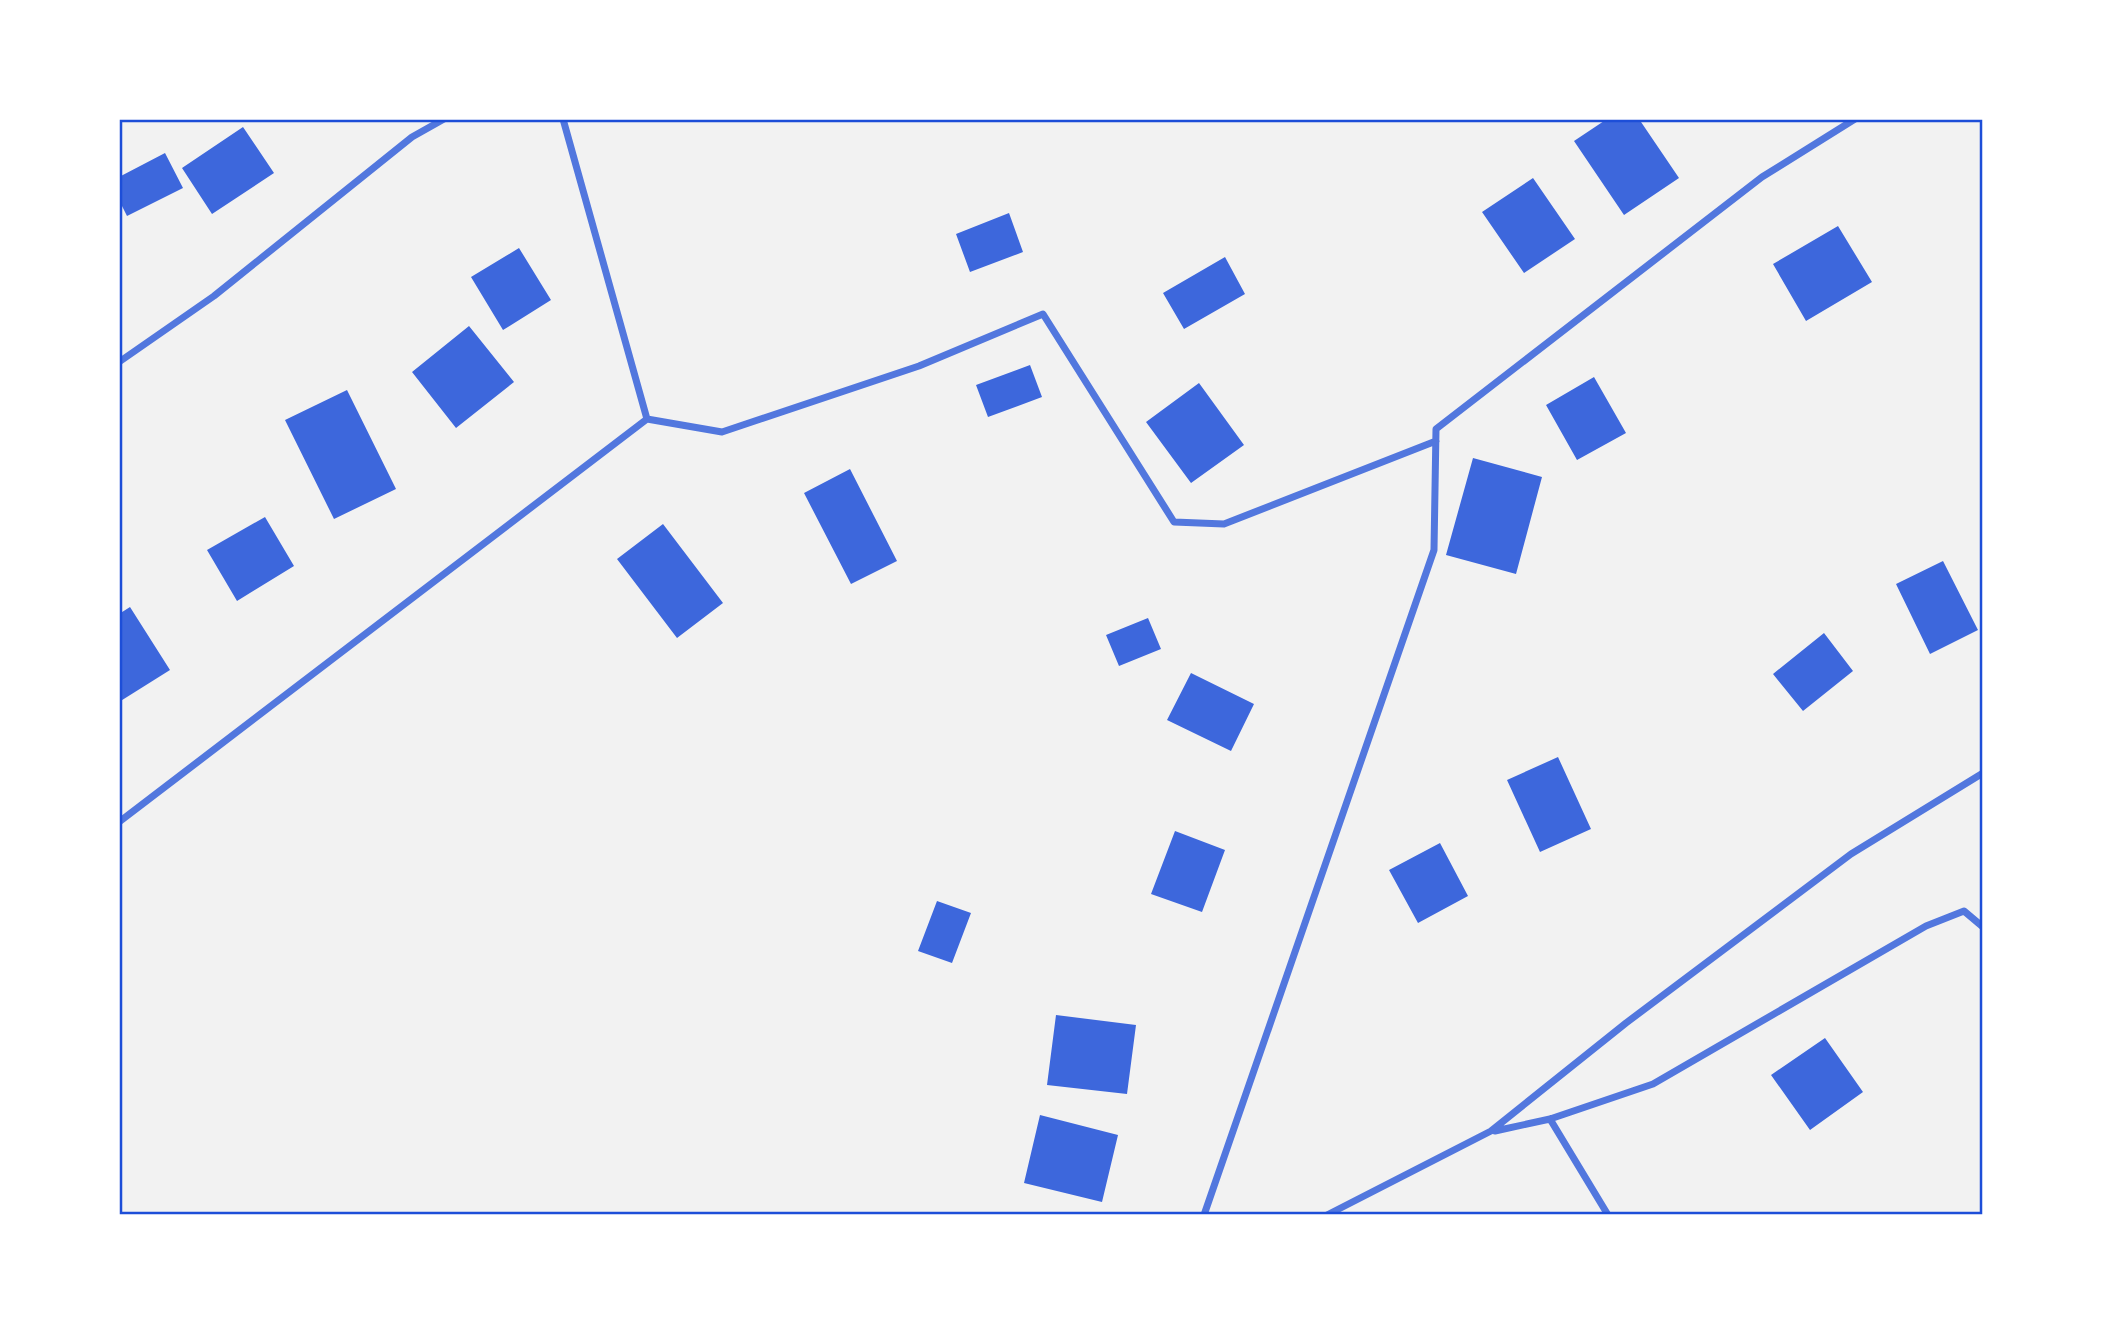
<svg xmlns="http://www.w3.org/2000/svg" width="2102" height="1334" font-family="Manrope,sans-serif">
	<rect width="100%" height="100%" fill="#f2f2f2"/>
	<path fill="#3d67dc" d="M1607,119h32l40,59 -55,37 -50,-74z
		M243,127l31,46 -62,41 -30,-46z
		M165,153l18,35 -56,28 -8,-16v-23z
		M1533,178l42,61 -51,34 -42,-61z
		M1009,213l14,39 -53,20 -14,-38z
		M1838,226l34,56 -66,39 -33,-57z
		M519,248l32,52 -48,30 -32,-53z
		M1225,257l20,37 -61,35 -21,-36z
		M469,326l45,56 -58,46 -44,-56z
		M1030,365l12,32 -54,20 -12,-32z
		M1594,377l32,56 -49,27 -31,-55z
		M1199,383l45,62 -53,38 -45,-61z
		M347,390l49,99 -62,30 -49,-99z
		M1473,458l69,19 -26,97 -70,-19z
		M850,469l47,92 -46,23 -47,-91z
		M265,517l29,49 -57,35 -30,-51z
		M663,524l60,79 -46,35 -60,-79z
		M1943,561l35,69 -48,24 -34,-70z
		M130,607l40,63 -51,32v-88z
		M1148,618l13,31 -42,17 -13,-31z
		M1824,633l29,38 -50,40 -30,-37z
		M1191,673l63,31 -23,47 -64,-31z
		M1558,757l33,72 -51,23 -33,-72z
		M1175,831l50,19 -23,62 -51,-18z
		M1440,843l28,53 -50,27 -29,-53z
		M937,901l34,12 -19,50 -34,-12z
		M1056,1015l80,10 -9,69 -80,-9z
		M1825,1038l38,54 -53,38 -39,-55z
		M1040,1115l78,20 -16,67 -78,-19z"/>
	<g fill="none" stroke-linecap="round" stroke-linejoin="round">
		<path stroke="#5277de" stroke-width="7" d="M563,119l84,300 75,13 197,-66 124,-52 131,208 50,2 212,-83
			M119,362l95,-66 198,-159 32,-18
			M119,822l528,-403
			M1550,1119l58,96
			M1495,1131l55,-12 103,-35 273,-158 38,-15 19,16
			M1204,1215l230,-665 2,-121 326,-252 93,-58
			M1327,1215l164,-84 135,-108 225,-169 132,-81"/>
	</g>
	<rect width="2102" height="1334" fill="none" stroke="#ffffff" stroke-width="242"/>
	<rect x="121" y="121" width="1860" height="1092" fill="none" stroke="#1d4ed8" stroke-width="2.5"/>
</svg>
